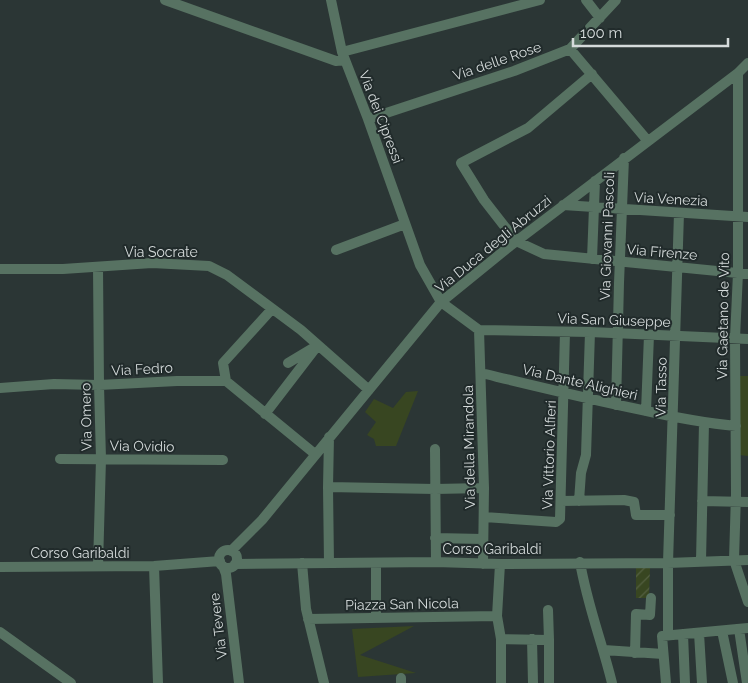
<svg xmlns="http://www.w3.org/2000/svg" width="748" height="683" font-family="Raleway,sans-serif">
	<defs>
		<pattern id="garden-furrows" width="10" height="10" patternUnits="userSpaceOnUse" patternTransform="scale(1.25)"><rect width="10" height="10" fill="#384621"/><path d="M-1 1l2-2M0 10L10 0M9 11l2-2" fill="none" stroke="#546041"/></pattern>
	</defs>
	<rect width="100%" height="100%" fill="#2b3635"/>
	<path fill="#384621" d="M739,376h9v80l-9,-1z
		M418,391l-22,55h-20l-2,-7 -7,-4 9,-13 -11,-10 9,-13 19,9 13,-16z
		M414,626l-54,29 56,18 -58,4 -6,-48z"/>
	<path fill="url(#garden-furrows)" d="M636,568h14l-1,30h-13z"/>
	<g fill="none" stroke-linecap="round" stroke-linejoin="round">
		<path stroke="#577262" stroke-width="10" d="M165,0l171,61 9,-1
			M331,0l11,52 26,67 52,146 21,37 38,28
			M586,0l14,18
			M570,49l77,91
			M342,52l198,-52
			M738,73v200l-3,65 1,156 -2,66 14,42
			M592,74l-64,54 -67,35 23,37 32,41 28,13 204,20
			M368,119l146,-48 56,-22 46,-49
			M563,205l185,12
			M336,250l69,-26
			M592,259l3,-78
			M98,267l1,118 2,74 -3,107
			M0,269h63l89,-6 57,3 18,9 74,55 68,60
			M479,330l111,2 158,7
			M479,330l5,158 -1,76
			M481,373c54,13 107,26 161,37 31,7 62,13 94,16
			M226,381l89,73
			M226,381l-3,-18 49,-54
			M0,388l54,-4 45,1 78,-4h49
			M616,405l3,-122 5,-125
			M646,411l3,-76
			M265,414l53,-69 -30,18
			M435,449l1,113
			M60,459l163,1
			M328,487l107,2 49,-1
			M561,501l63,-1 10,2 2,13h34
			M579,501l2,-28 5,-18 4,-123
			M702,501l46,1
			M484,517l72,5 4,-3 5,-187
			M435,538l48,1
			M219 559a9 9 0 1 1 18 0a9 9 0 1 1-18 0Z
			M231,551l31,-31 179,-218 69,-56 228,-173 10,-10
			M701,561l3,-138
			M580,562c7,42 22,80 32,121
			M302,563l4,46 18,74
			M329,563l-1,-76 1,-50
			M376,563v55
			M235,564l201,-2 64,2 168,-1 80,-3
			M500,564l-3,52 4,23v44
			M154,566l4,117
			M223,566l3,8 13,109
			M0,567l154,-1 66,-5
			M548,610l1,30
			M308,619l189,-3
			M739,629l8,54
			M722,631l11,52
			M0,632l71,51
			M699,633l3,50
			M683,634l2,49
			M668,635v-72l11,-350
			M501,639l48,1v43
			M532,639l1,44
			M604,650l59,4
			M635,653l1,-39 14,1 1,-17
			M401,678v5
			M666,683l-4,-47 86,-8"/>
	</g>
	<g text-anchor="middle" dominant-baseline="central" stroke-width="4" stroke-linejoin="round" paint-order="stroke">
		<g font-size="14" fill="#d5dbdb" stroke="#212b2b">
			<text transform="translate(497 61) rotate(-19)">Via delle Rose</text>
			<text transform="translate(381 117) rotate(69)">Via dei Cipressi</text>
			<text transform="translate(671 199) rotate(3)">Via Venezia</text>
			<text transform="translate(607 236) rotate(-88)">Via Giovanni Pascoli</text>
			<text transform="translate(493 244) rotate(-39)">Via Duca degli Abruzzi</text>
			<text x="161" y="252">Via Socrate</text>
			<text transform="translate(662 252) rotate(5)">Via Firenze</text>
			<text transform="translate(723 316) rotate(-89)">Via Gaetano de Vito</text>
			<text transform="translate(614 320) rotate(2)">Via San Giuseppe</text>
			<text transform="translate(142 369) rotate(-3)">Via Fedro</text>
			<text transform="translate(580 382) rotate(13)">Via Dante Alighieri</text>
			<text transform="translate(661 387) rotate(-89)">Via Tasso</text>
			<text transform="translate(86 417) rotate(-91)">Via Omero</text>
			<text transform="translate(142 446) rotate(1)">Via Ovidio</text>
			<text transform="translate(469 447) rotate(-91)">Via della Mirandola</text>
			<text transform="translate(549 455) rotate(-88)">Via Vittorio Alfieri</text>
			<text x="492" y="549">Corso Garibaldi</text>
			<text x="80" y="553">Corso Garibaldi</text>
			<text transform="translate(402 604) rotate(-1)">Piazza San Nicola</text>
			<text transform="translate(218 626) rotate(-97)">Via Tevere</text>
		</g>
	</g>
	<path d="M573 38v8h155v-8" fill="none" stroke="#d5dbdb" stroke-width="2.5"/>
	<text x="580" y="38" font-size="15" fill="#d5dbdb" stroke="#212b2b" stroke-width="4" paint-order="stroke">100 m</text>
</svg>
